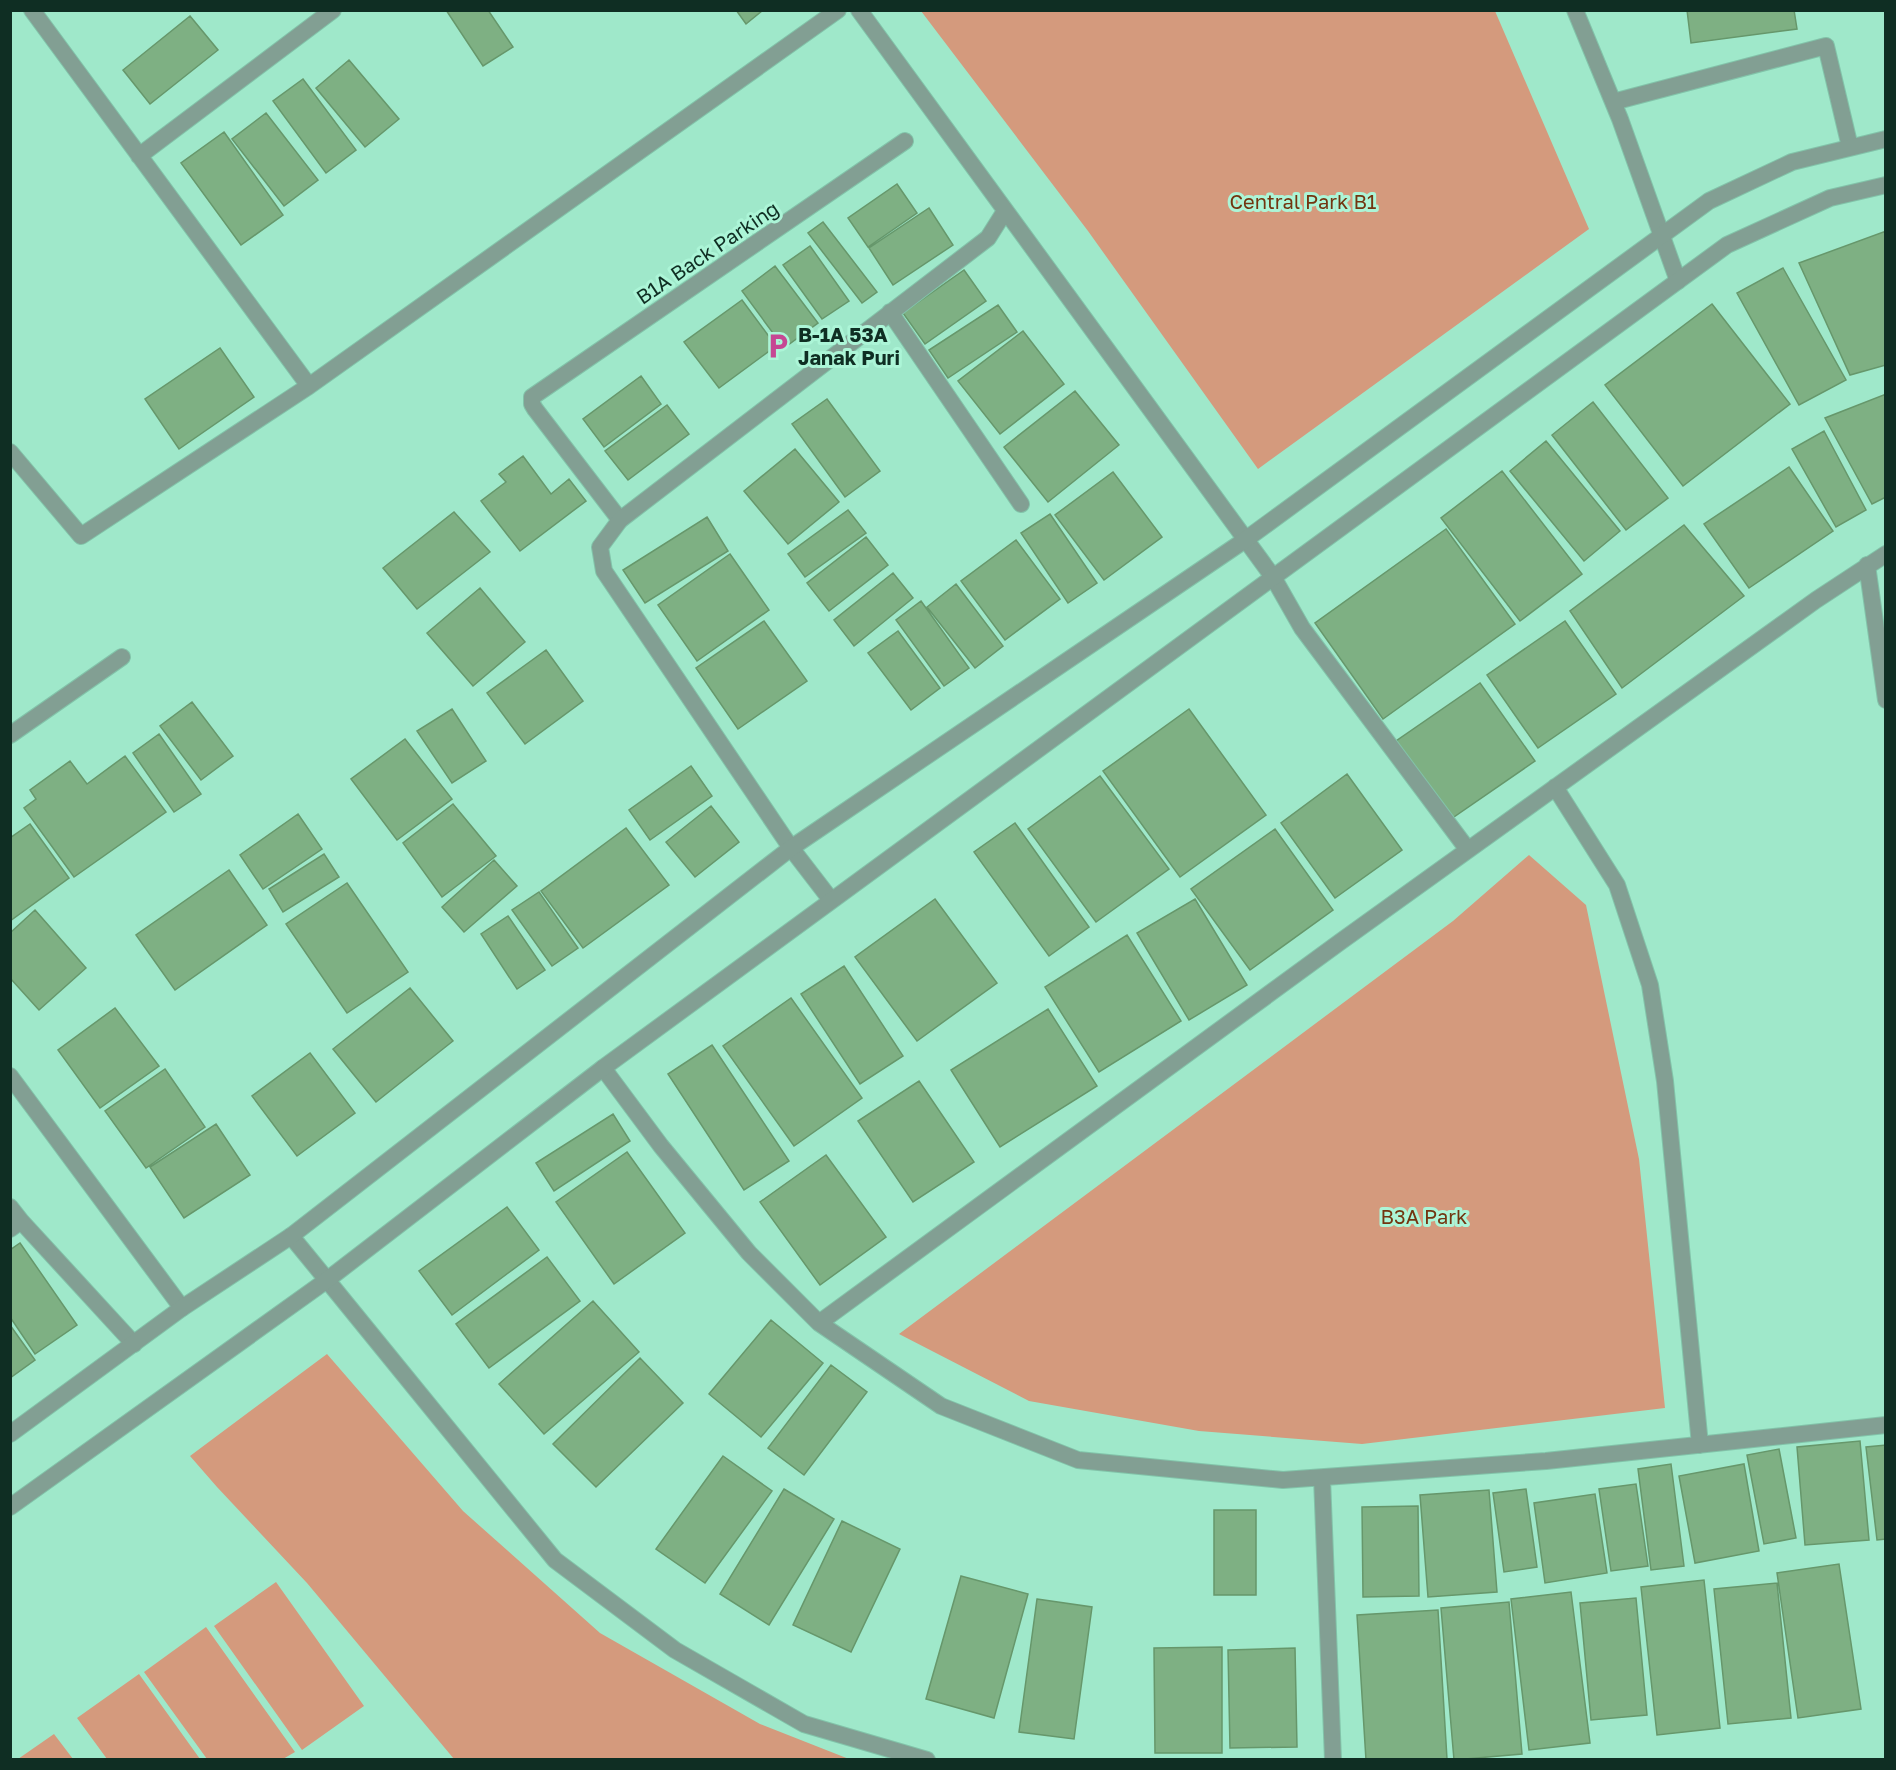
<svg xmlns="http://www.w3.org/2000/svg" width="1896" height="1770" font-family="'Golos Text',sans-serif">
	<rect width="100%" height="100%" fill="#9fe8ca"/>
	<path fill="#d49a7d" d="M921,11h574l94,218 -331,240 -170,-238z
		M1529,855l57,50 53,254 26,249 -303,36 -163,-13 -170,-30 -130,-67 554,-413z
		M327,1354l136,157 137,122 160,91 89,35h-395l-147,-176 -90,-96 -27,-31z
		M276,1582l88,124 -62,44 -88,-124z
		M206,1627l89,125 -12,7h-76l-63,-87z
		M139,1674l61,85h-93l-30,-41z
		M54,1734l19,25h-55z"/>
	<path fill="#7eb083" stroke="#66976b" stroke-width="1.5" d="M446,10h42l25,37 -30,19z
		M736,10h27l-17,14z
		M1687,10h107l3,19 -106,14z
		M190,16l28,34 -68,54 -27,-34z
		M349,60l50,59 -34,28 -49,-59z
		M303,79l53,71 -30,23 -53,-72z
		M266,113l52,67 -34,26 -52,-67z
		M224,132l59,83 -42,30 -60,-82z
		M897,184l20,29 -49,34 -20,-29z
		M929,208l24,37 -60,40 -24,-37z
		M823,222l54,70 -15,11 -54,-70z
		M1886,231v134l-36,10 -51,-112z
		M810,246l39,55 -27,18 -39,-54z
		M775,266l43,57 -34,25 -42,-57z
		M1783,268l63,112 -47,25 -62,-112z
		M964,270l22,31 -61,43 -22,-31z
		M742,300l34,46 -57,42 -35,-46z
		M1712,304l78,100 -107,82 -78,-101z
		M998,305l19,27 -69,46 -19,-28z
		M1023,331l41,53 -64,50 -42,-53z
		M220,348l34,49 -75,52 -34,-50z
		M641,376l20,28 -57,43 -21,-28z
		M1075,391l44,54 -71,57 -44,-55z
		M1886,394v103l-14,7 -47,-86z
		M827,399l53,72 -35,26 -53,-73z
		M1593,402l75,96 -42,32 -74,-95z
		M667,405l22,29 -61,46 -23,-29z
		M1824,431l42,79 -30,17 -44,-78z
		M1546,441l74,90 -36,30 -74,-90z
		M795,449l44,53 -51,42 -44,-53z
		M523,456l28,38 18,-15 17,22 -66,50 -39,-50 25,-19 -7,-8z
		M1789,467l44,64 -84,57 -45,-64z
		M1502,471l80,103 -62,47 -79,-103z
		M1113,472l49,65 -58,43 -49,-65z
		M848,510l18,23 -61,44 -17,-23z
		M454,512l36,40 -73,57 -34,-41z
		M1050,514l47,69 -29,20 -47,-70z
		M707,517l21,34 -83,52 -22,-33z
		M1684,525l60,71 -122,92 -52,-77z
		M1446,529l69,95 -132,95 -68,-96z
		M866,537l22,28 -59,46 -22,-28z
		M1016,540l44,59 -55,41 -44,-59z
		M730,554l39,56 -72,51 -39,-56z
		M893,573l20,25 -59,48 -20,-26z
		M956,584l47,62 -28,22 -48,-61z
		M480,588l45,54 -52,44 -46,-53z
		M921,601l48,67 -25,18 -48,-66z
		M764,621l43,60 -69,48 -42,-61z
		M1565,621l51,73 -78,54 -51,-73z
		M898,631l42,57 -29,22 -43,-57z
		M546,650l37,51 -58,43 -38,-51z
		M1480,683l55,78 -84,58 -55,-78z
		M192,702l41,54 -32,24 -41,-54z
		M452,709l34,52 -34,22 -35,-52z
		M1189,709l77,106 -86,62 -77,-106z
		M159,734l42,60 -27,18 -41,-59z
		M405,739l47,60 -55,41 -46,-61z
		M125,756l41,56 -92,65 -50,-69 12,-9 -6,-9 40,-29 17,23z
		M691,766l21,30 -62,44 -21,-30z
		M1347,774l55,76 -67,48 -54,-75z
		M1100,776l69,93 -73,53 -68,-93z
		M453,804l43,52 -54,41 -39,-54z
		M711,806l28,36 -44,35 -29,-35z
		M298,814l24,35 -59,40 -23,-34z
		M1015,823l74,104 -40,29 -75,-104z
		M30,824l39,54 -59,43v-83z
		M626,828l43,57 -86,63 -42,-57z
		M1275,829l58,81 -83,60 -59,-81z
		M324,854l15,23 -56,35 -14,-23z
		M494,860l23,26 -53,46 -22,-25z
		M229,870l38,55 -92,65 -39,-55z
		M347,883l61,89 -61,41 -61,-89z
		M539,892l39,56 -26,18 -40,-56z
		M935,899l62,84 -80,58 -62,-84z
		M1195,899l52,86 -58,35 -52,-87z
		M35,910l51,58 -47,42 -29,-32v-45z
		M508,916l37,54 -28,19 -36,-55z
		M1127,935l54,86 -82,51 -54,-85z
		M844,966l59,90 -43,28 -59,-90z
		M410,988l43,53 -77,61 -43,-53z
		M791,998l71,100 -68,48 -71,-100z
		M115,1008l44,58 -59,42 -42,-58z
		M1048,1009l49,77 -97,61 -49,-77z
		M712,1045l77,116 -45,29 -76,-116z
		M310,1053l45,60 -58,43 -45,-60z
		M165,1069l40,58 -59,41 -41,-57z
		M919,1081l55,81 -61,40 -55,-81z
		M613,1114l17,27 -76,50 -18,-28z
		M216,1124l34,51 -66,43 -34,-51z
		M627,1152l58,81 -71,51 -58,-82z
		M826,1155l60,82 -66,48 -60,-83z
		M507,1207l32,43 -87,65 -33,-44z
		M20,1243l57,82 -42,29 -25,-37v-67z
		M547,1257l33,44 -91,67 -33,-44z
		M593,1301l46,51 -95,82 -45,-50z
		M771,1320l52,43 -62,74 -52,-43z
		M10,1325l25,35 -25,18z
		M640,1358l43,45 -87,84 -43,-43z
		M831,1365l36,27 -63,83 -36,-27z
		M1860,1441l9,99 -64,5 -8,-98z
		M1886,1445v94l-9,1 -11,-93z
		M1779,1449l17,89 -32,6 -17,-89z
		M723,1456l49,35 -67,92 -49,-34z
		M1671,1464l13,102 -33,4 -13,-101z
		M1744,1464l15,87 -64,12 -16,-87z
		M1636,1484l12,82 -37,5 -12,-82z
		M784,1489l50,30 -65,106 -49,-31z
		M1526,1489l11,78 -33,5 -11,-79z
		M1489,1490l8,102 -69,5 -8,-102z
		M1595,1494l12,79 -62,10 -11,-80z
		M1418,1506l1,90 -56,1 -1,-90z
		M1214,1510h42v85h-42z
		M842,1521l58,28 -49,103 -58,-27z
		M1839,1564l22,145 -63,9 -21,-145z
		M961,1576l67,18 -34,124 -68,-19z
		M1704,1580l16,148 -63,7 -16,-148z
		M1777,1583l14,135 -63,6 -14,-135z
		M1571,1592l19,151 -61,7 -18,-151z
		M1636,1598l11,117 -56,5 -11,-117z
		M1037,1599l55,8 -18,132 -55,-7z
		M1509,1602l13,152 -68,6 -13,-152z
		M1438,1610l9,149 -81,1 -9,-145z
		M1222,1647v106h-67l-1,-105z
		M1295,1648l2,99 -67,1 -2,-98z"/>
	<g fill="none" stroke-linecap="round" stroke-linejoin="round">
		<g stroke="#82c3a9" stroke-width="18">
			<path id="service" d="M1575,10l45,109 58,162
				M1613,102l213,-56 24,101
				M620,520l-85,-111 -3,-5v-7l373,-256
				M291,1236l36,44"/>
		</g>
		<g stroke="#82c3a9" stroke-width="18">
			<path id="minor" d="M32,10l277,376
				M859,10l414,567 29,51 166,222
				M139,156l194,-146
				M890,312l131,192
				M10,452l71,84 228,-150 529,-376
				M1867,565l19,135
				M10,735l112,-78
				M1555,787l62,98 33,100 15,96 35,364
				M831,900l-40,-52 -187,-277 -4,-24 20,-27 368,-282 17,-27
				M603,1068l58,78 88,107 70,70 122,83 137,54 205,20 263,-19 340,-36
				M10,1076l172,232
				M10,1207l11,14
				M10,1229l11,-8 113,123
				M327,1280l228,280 120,90 129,74 123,36
				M819,1323l521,-381 476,-342 70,-46
				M1322,1478l11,282"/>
		</g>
		<g stroke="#82c3a9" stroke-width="18">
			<path id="tertiary" d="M10,1434l172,-126 109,-72 500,-388 454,-308 464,-339 83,-39 94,-23
				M10,1507l317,-227 276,-212 1124,-823 103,-47 56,-13"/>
		</g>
		<use href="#service" stroke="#829f93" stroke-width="16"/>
		<use href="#minor" stroke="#829f93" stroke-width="16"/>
		<use href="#tertiary" stroke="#829f93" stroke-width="16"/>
	</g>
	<defs>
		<g id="parking-bare" transform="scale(2.07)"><path d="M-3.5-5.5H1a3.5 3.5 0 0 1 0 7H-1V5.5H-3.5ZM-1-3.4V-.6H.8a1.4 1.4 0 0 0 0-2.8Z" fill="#c64793" stroke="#acf5d7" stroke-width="2.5" paint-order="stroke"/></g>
	</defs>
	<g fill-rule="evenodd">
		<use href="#parking-bare" x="778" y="346"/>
	</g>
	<g text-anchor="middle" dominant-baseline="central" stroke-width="6" stroke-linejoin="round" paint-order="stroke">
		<g font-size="20" fill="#723510" stroke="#acf5d7">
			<text x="1303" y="201">Central Park B1</text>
			<text x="1424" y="1216">B3A Park</text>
		</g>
		<g font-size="20" fill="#0f2e23" stroke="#acf5d7">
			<text transform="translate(707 252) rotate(-34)">B1A Back Parking</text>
		</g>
		<g font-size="20" font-weight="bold" fill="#0f2e23" stroke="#acf5d7" text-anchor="start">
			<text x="798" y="334">B-1A 53A<tspan x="798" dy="23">Janak Puri</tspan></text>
		</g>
	</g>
	<rect width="1896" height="1770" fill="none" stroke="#0f2e23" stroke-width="24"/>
</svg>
